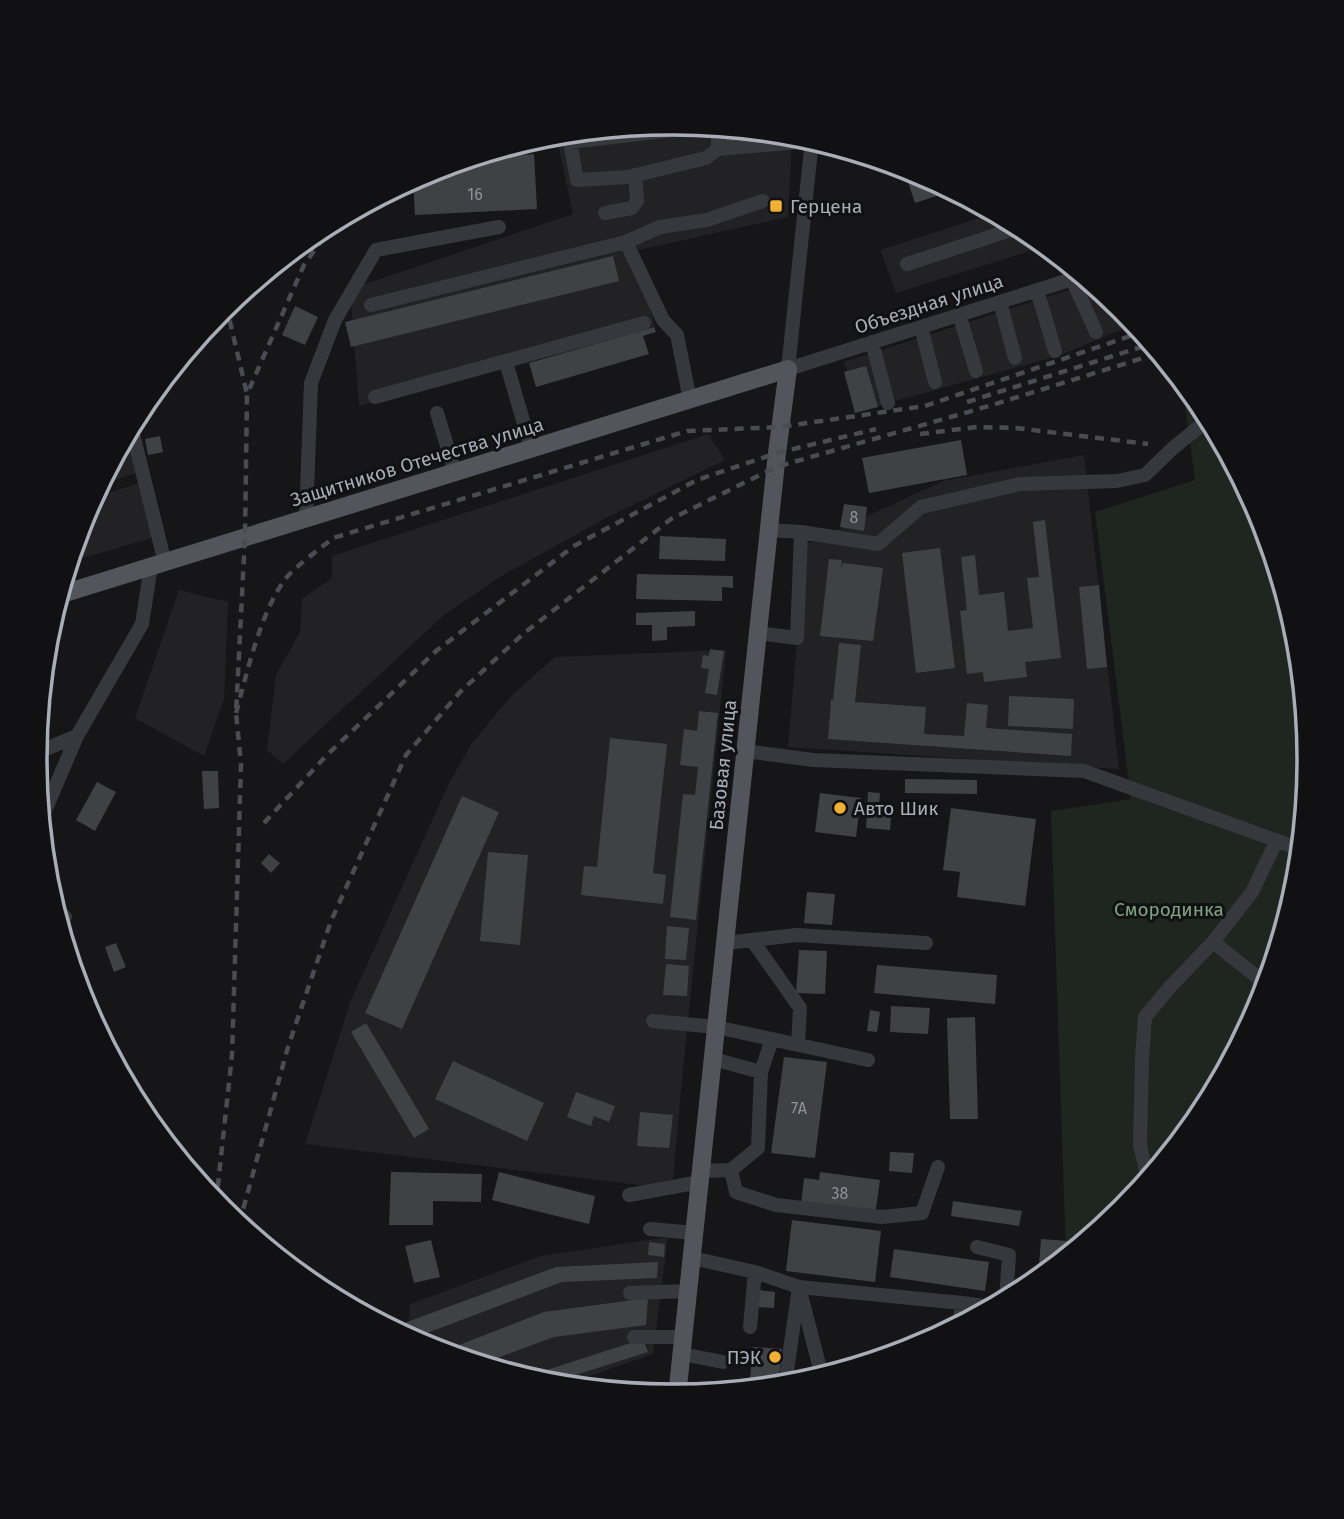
<svg xmlns="http://www.w3.org/2000/svg" width="1344" height="1519" font-family="'Fira Sans',sans-serif">
	<rect width="100%" height="100%" fill="#161618"/>
	<path fill="#222225" d="M672,123l120,11 -4,83 -154,34 21,75 -296,80 -9,-117 223,-75 -17,-80z
		M995,213l31,17 20,16 -150,47 -16,-43z
		M1090,283l33,26 12,15 -74,31 -202,56 -15,-49z
		M130,430l11,41 -42,15z
		M708,434l17,26 -121,59 -101,56 -59,40 -161,149 -16,-14 9,-75 24,-43 2,-33 30,-21v-22z
		M1084,455l35,314 -331,-22 17,-202 138,-64z
		M139,483l16,54 -86,25 15,-47 9,-17z
		M179,590l49,12 -4,97 -20,57 -69,-38z
		M726,650l-44,429 -10,110 -367,-45 46,-144 98,-217 23,-40 39,-47 44,-39z
		M668,1237l-15,117 -92,32 -14,-2 -119,-36 -38,-20 19,-6 1,-18 131,-48z"/>
	<path fill="#1e261f" d="M1182,382l20,24 59,110 36,120 12,124 -12,124 -37,120 -59,110 -79,96 -56,46 -15,-445 80,-12 -36,-287 100,-32z"/>
	<path fill="#404145" d="M741,129l26,3 1,8 -42,4 -1,-13z
		M534,154l3,55 -122,6 -2,-36 16,-8 43,-13z
		M903,167l13,4 36,20 -37,12z
		M613,256l6,25 -268,66 -6,-25z
		M295,306l23,11 -13,28 -23,-10z
		M654,327l2,5 -13,4 6,18 -113,33 -7,-24z
		M866,366l12,41 -23,6 -11,-41z
		M160,436l3,16 -15,3 -3,-16z
		M961,440l6,35 -98,18 -7,-35z
		M844,504l23,3 -3,24 -24,-4z
		M1045,520l16,138 -36,4 2,15 -43,5 -1,-10 -16,2 -7,-63 7,-1 -6,-53 14,-2 4,40 25,-3 4,39 25,-3 -6,-50 12,-1 -6,-55z
		M660,536l66,3 -1,22 -66,-2z
		M940,548l15,120 -39,5 -14,-120z
		M829,559l13,1 -1,10 2,-7 40,5 -10,73 -53,-5z
		M637,574l96,2v12l-11,-1v14l-86,-2z
		M1099,585l8,82 -20,2 -8,-82z
		M695,611v15l-28,1v13l-15,1v-16h-16v-12z
		M839,643l22,2 -6,57 71,5 -2,27 40,2 3,-33 21,2 -2,23 86,6 -1,22 -243,-17 3,-39h2z
		M710,649l14,2 -7,44 -12,-2 4,-24 -8,-1 2,-13 6,1z
		M1009,696l65,3 -1,30 -65,-3z
		M699,711l19,2 -22,207 -26,-3 13,-123 12,1 3,-28 -18,-2 4,-36 13,2z
		M610,738l57,6 -14,129 13,2 -3,29 -82,-9 3,-29 13,1z
		M202,771h16l1,37 -15,1z
		M905,779l72,1v14l-72,-1z
		M97,782l19,10 -21,39 -19,-11z
		M868,792l12,1 -1,12h13l-2,25 -24,-2z
		M820,793l41,5 -5,39 -41,-5z
		M462,796l37,16 -97,217 -37,-16z
		M951,808l85,11 -11,87 -68,-9 3,-25 -17,-2z
		M488,852l40,3 -8,90 -40,-4z
		M269,854l11,9 -9,10 -10,-10z
		M807,892l28,2 -3,31 -28,-2z
		M667,926l22,2 -3,32 -21,-1z
		M116,943l10,24 -12,5 -9,-25z
		M799,950l28,1 -2,43 -29,-1z
		M666,964l23,2 -2,30 -24,-1z
		M877,965l120,10 -2,29 -121,-11z
		M891,1006l39,2 -2,26 -38,-2z
		M870,1010l10,2 -3,20 -10,-1z
		M975,1017l3,102h-28l-3,-101z
		M366,1023l63,106 -15,9 -63,-106z
		M784,1057l43,5 -12,96 -44,-5z
		M453,1061l91,42 -17,38 -92,-42z
		M576,1092l39,14 -6,16 -15,-6 -3,10 -24,-9z
		M640,1112l33,3 -4,33 -32,-2z
		M890,1152l24,1 -2,20 -23,-2z
		M391,1172l91,2 -1,28 -48,-1v24h-44z
		M499,1172l96,24 -6,28 -97,-24z
		M820,1172l60,8 -5,35 -74,-10 3,-27 15,2z
		M953,1201l69,10 -3,15 -68,-10z
		M792,1220l89,11 -6,51 -89,-11z
		M1041,1239l26,2 -1,15 -28,23z
		M431,1240l9,37 -26,6 -9,-37z
		M649,1242l16,2 -1,13 -16,-2z
		M894,1249l95,13 -4,29 -95,-14z
		M658,1262l-1,16 -95,4 -151,57 -20,-11 165,-61z
		M759,1290l16,2 -1,16 -16,-1z
		M648,1298l-2,27 -92,12 -73,27 -40,-12 103,-40z
		M643,1339l5,13 -101,32 -22,-7z
		M753,1347l29,2 -4,37 -29,3z"/>
	<g fill="none" stroke-linecap="round" stroke-linejoin="round">
		<path stroke="#37383d" stroke-width="14" d="M707,126l-137,16 7,38 51,-3 78,-19 12,-9 94,-8
			M718,127v22
			M812,140l-24,229 294,-93
			M605,213l27,-5 5,-7 -2,-26
			M626,242l37,78 14,15 13,65
			M907,264l113,-37
			M1072,279l24,53
			M1037,290l18,61
			M1000,302l15,56
			M371,305l255,-63 34,-15 47,-7 56,-19
			M959,314l17,57
			M921,327l14,55
			M872,342l16,61
			M506,362l25,86
			M375,397l269,-74
			M437,413l18,59
			M131,426l34,137
			M306,518l5,-135 24,-63 41,-70 123,-23
			M769,530l32,2 77,12 43,-37 99,-23 97,-3 28,-6 28,-27 26,-21 11,-5
			M758,633l39,5 4,-106
			M745,751l68,9 271,11 216,78
			M36,753l41,-17
			M41,820l36,-84 65,-112 9,-58
			M58,918l7,-1
			M752,940l48,68 -2,37
			M1213,942l53,42
			M725,943l72,-8 129,8
			M653,1021l63,6 152,33
			M761,1072l11,-33
			M731,1170l5,22 40,13 106,12 40,-4 16,-46
			M701,1171l30,-1 27,-22 3,-76 -48,-13
			M1148,1179l-8,-34 2,-86 3,-42 25,-30 43,-45 39,-50 25,-52
			M629,1195l71,-13
			M650,1229l45,4
			M977,1247l32,8 -3,45
			M692,1258l63,14 44,15 163,16 30,4
			M630,1293l59,-2
			M801,1295l21,81
			M959,1325l3,-22
			M750,1327l5,-55
			M634,1337h50
			M682,1354l41,8
			M785,1385l14,-98"/>
		<path stroke="#53555c" stroke-width="18" d="M59,595l729,-226 -11,84 -100,943"/>
		<path stroke="#4a4c52" stroke-width="4.5" stroke-dasharray="9 7" stroke-linecap="butt" d="M226,305l21,89
			M967,402l184,-58
			M920,434l57,-7 39,1 132,16
			M236,713c11,-40 25,-104 51,-136 10,-12 33,-28 46,-39l354,-107 93,-4 145,-21 217,-74
			M264,823l62,-67 110,-105 138,-105 123,-66 80,-27 99,-24
			M216,1203l16,-148 9,-291 -5,-51 9,-176 2,-143 57,-129 32,-45
			M239,1224l49,-177 43,-126 75,-166 54,-63 63,-58 148,-115 105,-52 213,-61 170,-53"/>
	</g>
	<g fill="#f2b134" stroke="#111113" stroke-width="2.5">
		<rect x="769" y="199" width="14" height="14" rx="3.5"/>
		<circle cx="840" cy="808" r="7"/>
		<circle cx="775" cy="1357" r="7"/>
	</g>
	<g text-anchor="middle" dominant-baseline="central" stroke-width="6" stroke-linejoin="round" paint-order="stroke">
		<g font-size="16" fill="#8e929b">
			<text x="475" y="194">16</text>
			<text x="854" y="517">8</text>
			<text x="799" y="1108">7А</text>
			<text x="840" y="1193">38</text>
		</g>
		<g font-size="19" fill="#a8adb8" stroke="#111113" text-anchor="start">
			<text x="790" y="206">Герцена</text>
			<text x="854" y="808">Авто Шик</text>
			<text x="761" y="1357" text-anchor="end">ПЭК</text>
		</g>
		<g font-size="19" fill="#a8adb8" stroke="#111113">
			<text transform="translate(929 304) rotate(-18)">Объездная улица</text>
			<text transform="translate(417 462) rotate(-17)">Защитников Отечества улица</text>
			<text transform="translate(723 765) rotate(-84)">Базовая улица</text>
		</g>
		<g font-size="19" fill="#7fa381" stroke="#111113">
			<text x="1169" y="909">Смородинка</text>
		</g>
	</g>
	<path d="M0 0H1344V1519H0ZM671 135H673A624 624 0 0 1 1297 759V760A624 624 0 0 1 673 1384H671A624 624 0 0 1 47 760V759A624 624 0 0 1 671 135Z" fill="#111113" fill-rule="evenodd"/>
	<path fill="none" stroke="#a8adb8" stroke-width="3.5" d="M671 135H673A624 624 0 0 1 1297 759V760A624 624 0 0 1 673 1384H671A624 624 0 0 1 47 760V759A624 624 0 0 1 671 135Z"/>
</svg>
